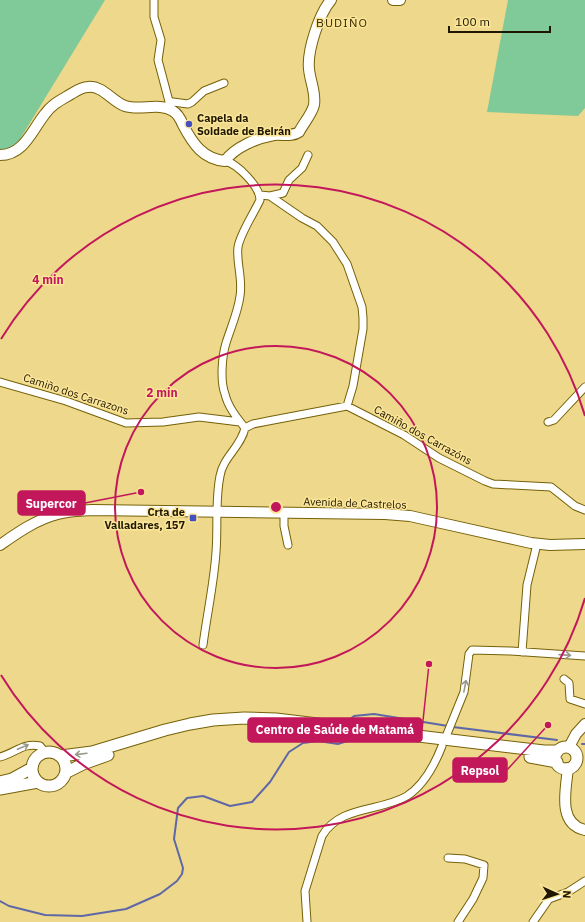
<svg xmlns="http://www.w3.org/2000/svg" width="585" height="922" font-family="'IBM Plex Sans',sans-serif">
	<rect width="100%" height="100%" fill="#eed88b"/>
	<path fill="#80c998" d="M0,0h105l-91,149 -14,1z
		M508,0h77v108l-7,8 -91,-4z"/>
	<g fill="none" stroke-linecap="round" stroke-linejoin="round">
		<path stroke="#5e68a7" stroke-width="2" d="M348,721l6,-5 20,-2 74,12
			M453,727l104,13
			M582,744h3
			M0,901l9,5 36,9 37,1 44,-7 34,-15 17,-13 5,-7 1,-6 -9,-29 4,-31 9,-10 16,-2 27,10 22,-4 18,-20 19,-30 14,-9 15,-2 20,3 9,-3"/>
		<g stroke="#756109" stroke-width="9">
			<path id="street" d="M154,0v17l7,23 -3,20 13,49
				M169,103l4,-1 15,2 4,-2 12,-11 20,-8
				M260,195l10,1 32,22 15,8 16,16 14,22 15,43 1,11v11l-10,57 -6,20
				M270,196l13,-3 6,-13 13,-12 6,-13
				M0,382l66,19 60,22 37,-1 36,-5 41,5
				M548,422l6,-2 31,-33
				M245,428l8,-4 15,-3 79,-15 57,29 35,23 46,23 8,3 58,3 24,19 10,4
				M284,512v14l4,19
				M203,645c4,-31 11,-62 13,-93 2,-25 -1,-52 4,-76 3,-19 21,-29 25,-48 -8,-10 -17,-21 -20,-34 -5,-13 -3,-38 1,-51 5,-16 12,-31 14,-47 3,-17 -4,-34 -2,-49 2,-13 16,-34 22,-47 0,-13 -22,-36 -35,-39
				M522,652l5,-67 10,-41
				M564,679l5,4 1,16 15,5
				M445,739l19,-47 5,-38 3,-4 39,1 74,5
				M0,757c16,-4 23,-15 40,-11l5,6
				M448,858l17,1 19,6 -1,13 -10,21 -15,23
				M307,922l-2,-31 17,-55c18,-31 58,-24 85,-40 17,-11 28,-32 35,-50
				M533,922l16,-23 19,-7 17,-11"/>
		</g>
		<g stroke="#756109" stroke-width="12">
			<path id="secondary" d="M393,0h7
				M0,155c24,0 32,-25 45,-41 7,-10 16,-14 26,-20 5,-3 11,-7 17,-7 14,-2 25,15 37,19 15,5 34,-4 48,5 5,3 8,9 10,14 10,19 20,34 42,36 10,-14 32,-23 49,-26 8,-1 18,2 25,-3 4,-8 13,-18 15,-27 2,-13 -4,-24 -5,-36 -2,-18 10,-55 22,-69
				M0,545c17,-12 37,-26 58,-31 11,-3 22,-3 34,-4l293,4 25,2 121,27 19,2 35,-1
				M569,747l7,-13 9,-10
				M568,768c-2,21 -11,56 17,62"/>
		</g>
		<g stroke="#756109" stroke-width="13">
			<path id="primary" d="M555 758a11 11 0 1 1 22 0a11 11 0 1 1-22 0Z
				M32 769a17 17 0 1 1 34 0a17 17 0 1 1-34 0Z
				M61,756l31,-4 73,-22 25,-6 23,-4 31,-2 32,1 268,32h14
				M530,757l27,5
				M67,772l16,-8 25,-9
				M0,782l12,-3 20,-11
				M0,789l38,-7"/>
		</g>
		<use href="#street" stroke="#fff" stroke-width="7"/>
		<use href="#secondary" stroke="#fff" stroke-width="10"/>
		<use href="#primary" stroke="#fff" stroke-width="11"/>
	</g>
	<defs><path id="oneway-shaft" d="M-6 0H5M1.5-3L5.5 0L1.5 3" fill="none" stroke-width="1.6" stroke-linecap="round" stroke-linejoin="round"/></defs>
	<g stroke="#9a978c">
		<use href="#oneway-shaft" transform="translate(565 655) rotate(4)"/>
		<use href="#oneway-shaft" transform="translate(465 686) rotate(-79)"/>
		<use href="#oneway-shaft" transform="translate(23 747) rotate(-23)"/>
		<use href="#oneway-shaft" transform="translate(81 754) rotate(173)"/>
	</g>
	<g fill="none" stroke="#c2185b" stroke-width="2">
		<circle cx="276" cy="507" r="161"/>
		<path d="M585 598A322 322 0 0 1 1 675M1 339A322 322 0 0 1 585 416"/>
	</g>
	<g fill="#444fc3" stroke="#fbe598" stroke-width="1.5">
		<circle cx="189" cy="124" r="4"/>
		<rect x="189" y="514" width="8" height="8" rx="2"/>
	</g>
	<g text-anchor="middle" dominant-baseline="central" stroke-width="3" stroke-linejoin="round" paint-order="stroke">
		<g font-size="11" font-weight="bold" fill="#1f1700" stroke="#fbe598" text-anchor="start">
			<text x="197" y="118">Capela da<tspan x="197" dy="13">Soidade de Beirán</tspan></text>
			<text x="185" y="512" text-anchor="end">Crta de<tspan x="185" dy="13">Valladares, 157</tspan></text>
		</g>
		<g font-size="11" fill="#1f1700" stroke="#fbe598">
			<text transform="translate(76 394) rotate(18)">Camiño dos Carrazons</text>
			<text transform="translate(423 435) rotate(29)">Camiño dos Carrazóns</text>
			<text transform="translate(355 503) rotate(2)">Avenida de Castrelos</text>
		</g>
		<g font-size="12" letter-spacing="1" fill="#352a00" stroke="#fbe598">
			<text x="342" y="22">BUDIÑO</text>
		</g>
	</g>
	<circle cx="276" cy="507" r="6" fill="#c2185b" stroke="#fbe598" stroke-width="2"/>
	<g font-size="12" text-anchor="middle" font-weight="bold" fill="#c2185b" stroke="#fbe598" stroke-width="3" stroke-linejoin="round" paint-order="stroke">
		<text x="48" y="284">4 min</text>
		<text x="162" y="397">2 min</text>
	</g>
	<path fill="none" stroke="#c2185b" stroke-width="1.5" d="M141 492L85 503M429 664L422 730M548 725L507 770"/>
	<g fill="#c2185b" stroke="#fbe598" stroke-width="1.5">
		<circle cx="141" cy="492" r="4"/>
		<circle cx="429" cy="664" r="4"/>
		<circle cx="548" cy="725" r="4"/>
	</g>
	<g fill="#c2185b" stroke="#c2185b" stroke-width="1.5">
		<rect x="18" y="491" width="67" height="24" rx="4"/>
		<rect x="248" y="718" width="174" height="24" rx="4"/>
		<rect x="453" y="758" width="54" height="24" rx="4"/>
	</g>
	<g font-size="12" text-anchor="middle" font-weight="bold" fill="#fff">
		<text x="51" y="508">Supercor</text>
		<text x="335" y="734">Centro de Saúde de Matamá</text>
		<text x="480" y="775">Repsol</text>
	</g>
	<g transform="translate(557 894) rotate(93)" stroke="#fbe598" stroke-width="3" paint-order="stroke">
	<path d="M0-3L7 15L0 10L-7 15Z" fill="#1f1700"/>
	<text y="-6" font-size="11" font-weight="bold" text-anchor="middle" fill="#1f1700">N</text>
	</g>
	<path d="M449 26v6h101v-6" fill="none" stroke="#1f1700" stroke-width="2"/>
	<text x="455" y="26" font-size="12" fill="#1f1700" stroke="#fbe598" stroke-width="3" paint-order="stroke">100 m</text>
</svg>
